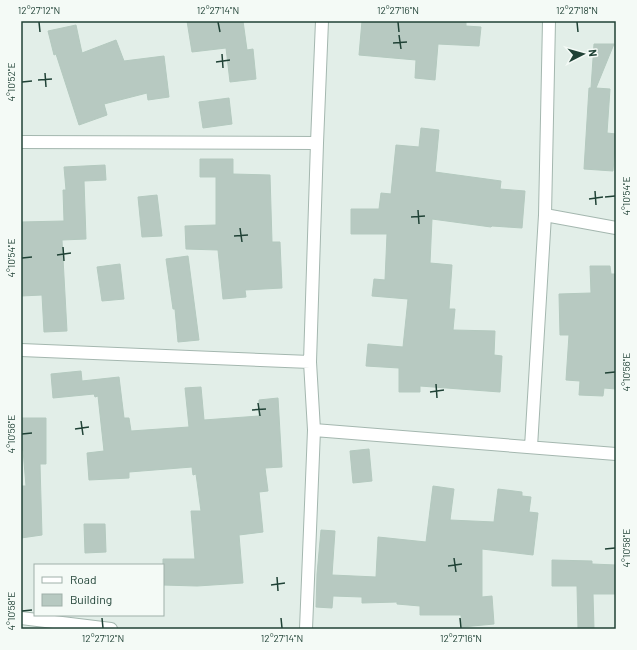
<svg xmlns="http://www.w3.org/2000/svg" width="637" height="650" font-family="Barlow,sans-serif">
	<rect width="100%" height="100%" fill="#e2eee8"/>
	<path fill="#b7c9c1" stroke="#b4c9bf" d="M187,21h56l4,29 6,-1 3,30 -26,3 -4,-34 -34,4z
		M362,21h104v5l15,1 -2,19 -41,-2 -3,36 -20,-2 1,-18 -57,-5z
		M76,25l6,28 34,-13 8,21 40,-5 5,41 -21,3 -1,-7 -43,11 3,11 -28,10 -23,-71 -2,1 -6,-24z
		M594,44h20l-18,44 14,1 -3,44 9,1 -3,37 -29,-2 5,-81h2z
		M229,98l3,26 -29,4 -4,-26z
		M421,128l18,2 -4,42 66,9 -1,8 25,2 -3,37 -30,-2 -1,1 -59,-8 -2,44 22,2 -3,44h6l-2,21 42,1 -1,24 8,1 -2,36 -80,-6v6h-21v-24l-33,-2 2,-22 35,3 5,-48 -36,-3 2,-17 11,1 2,-46h-36v-25h28l2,-16 10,1 5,-49 23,2z
		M200,159h33v15l37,1 2,67h8l2,46 -37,2 1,7 -23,2 -5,-49 -32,-1 -1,-23 31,-1v-48h-16z
		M105,165l1,15 -22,1 2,58 -24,1 5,91 -23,1 -2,-37 -21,1v-74l43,-1 -1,-31h3l-2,-23z
		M157,195l5,41 -20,1 -4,-40z
		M188,256l11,84 -21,2 -3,-33h-2l-7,-50z
		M120,264l4,35 -22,2 -5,-34z
		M590,266h20l1,8h5v115l-12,-1 -1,8 -24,-1 1,-14 -14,-1 3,-45h-9l-1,-41 32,-1z
		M81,371l1,10 37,-4 5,41h5l2,13 58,-4 -4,-39 16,-1 3,33 55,-4v-16l19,-2 4,69 -17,1 3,23 -9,1 4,40 -24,3 4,48 -46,3 -34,-1v-26h32l-4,-48h10l-5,-37 -3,1 -1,-8 -63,5v6l-40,2 -2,-27 17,-2 -6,-55 -3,1 -1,-3 -41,4 -2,-24z
		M21,418h25v46h-6l2,71 -21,3v-52h5l-3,-36h-2z
		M369,449l3,32 -19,2 -3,-32z
		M433,486l21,3 -4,31 44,2 4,-33 24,3v4l9,1 -2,15 9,1 -5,42 -51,-6v48l10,-1 2,28 -32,3 -1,-12h-41v-9l-23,-2v-2l-35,1v-6l-29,-1 -1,12 -16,-1 1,-33 4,-44 14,1 -3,44 44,2 2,-40 48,5z
		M84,524h21l1,28 -21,1z
		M552,560l40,1v3l24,1 -1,29h-22l1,35h-16l-1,-43h-25z"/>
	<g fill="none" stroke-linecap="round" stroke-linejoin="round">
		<g stroke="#a4b7af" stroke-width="14">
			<path id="street" d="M21,142l296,1
				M545,215l71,13
				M21,350l289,12
				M314,430l302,24
				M531,447l14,-232 4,-194
				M21,618l90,11
				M306,629l8,-199 -4,-68 7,-219 5,-122"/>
		</g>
		<use href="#street" stroke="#fff" stroke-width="12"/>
	</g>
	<path fill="none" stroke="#204236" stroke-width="1.5" d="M39,22l1,10M218,22l2,10M398,22l1,10M577,22l1,10M399,35l2,14M393,43l14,-1M222,54l1,14M216,62l14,-2M45,73l1,14M38,80l14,-1M22,82l10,-1M595,191l1,14M605,197l10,-1M589,199l14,-2M418,210l1,14M411,217l14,-1M240,228l2,14M234,236l14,-1M63,247l1,14M57,255l14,-2M22,258l10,-1M605,373l10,-1M436,384l1,14M430,392l14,-2M258,403l2,13M252,410l14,-1M81,421l2,14M75,429l14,-2M22,434l10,-1M605,549l10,-1M454,558l2,14M448,566l14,-2M277,577l1,14M271,585l14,-2M22,611l10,-1M102,618l1,10M281,618l1,10M460,618l1,10"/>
	<rect width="637" height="650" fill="none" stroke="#f4faf6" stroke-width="44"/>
	<rect x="34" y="564" width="130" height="52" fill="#f4faf6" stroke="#9fb0a9"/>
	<rect x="42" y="577" width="20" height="6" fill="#ffffff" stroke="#9fb0a9"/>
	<text x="70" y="584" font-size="12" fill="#204236">Road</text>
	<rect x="42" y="594" width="20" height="12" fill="#b7c9c1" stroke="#9fb0a9"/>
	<text x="70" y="604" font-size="12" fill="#204236">Building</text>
	<g transform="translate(583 54) rotate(84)" stroke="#f4faf6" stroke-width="3" paint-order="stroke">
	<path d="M0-3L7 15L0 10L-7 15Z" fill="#204236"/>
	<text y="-6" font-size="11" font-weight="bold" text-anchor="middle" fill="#204236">N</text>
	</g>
	<rect x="22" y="22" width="593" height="606" fill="none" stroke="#204236" stroke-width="1.5"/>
	<g font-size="10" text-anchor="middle" fill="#204236">
		<text x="39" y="14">12°27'12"N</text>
		<text x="218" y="14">12°27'14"N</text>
		<text x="398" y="14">12°27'16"N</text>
		<text x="577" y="14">12°27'18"N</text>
		<text transform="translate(11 82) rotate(-90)" y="4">4°10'52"E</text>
		<text transform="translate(626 196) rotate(-90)" y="4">4°10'54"E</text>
		<text transform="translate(11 258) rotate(-90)" y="4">4°10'54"E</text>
		<text transform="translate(626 372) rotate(-90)" y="4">4°10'56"E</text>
		<text transform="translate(11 434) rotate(-90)" y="4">4°10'56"E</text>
		<text transform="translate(626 548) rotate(-90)" y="4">4°10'58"E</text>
		<text transform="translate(11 611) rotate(-90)" y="4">4°10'58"E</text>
		<text x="103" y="642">12°27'12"N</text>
		<text x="282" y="642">12°27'14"N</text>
		<text x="461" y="642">12°27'16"N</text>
	</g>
</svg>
